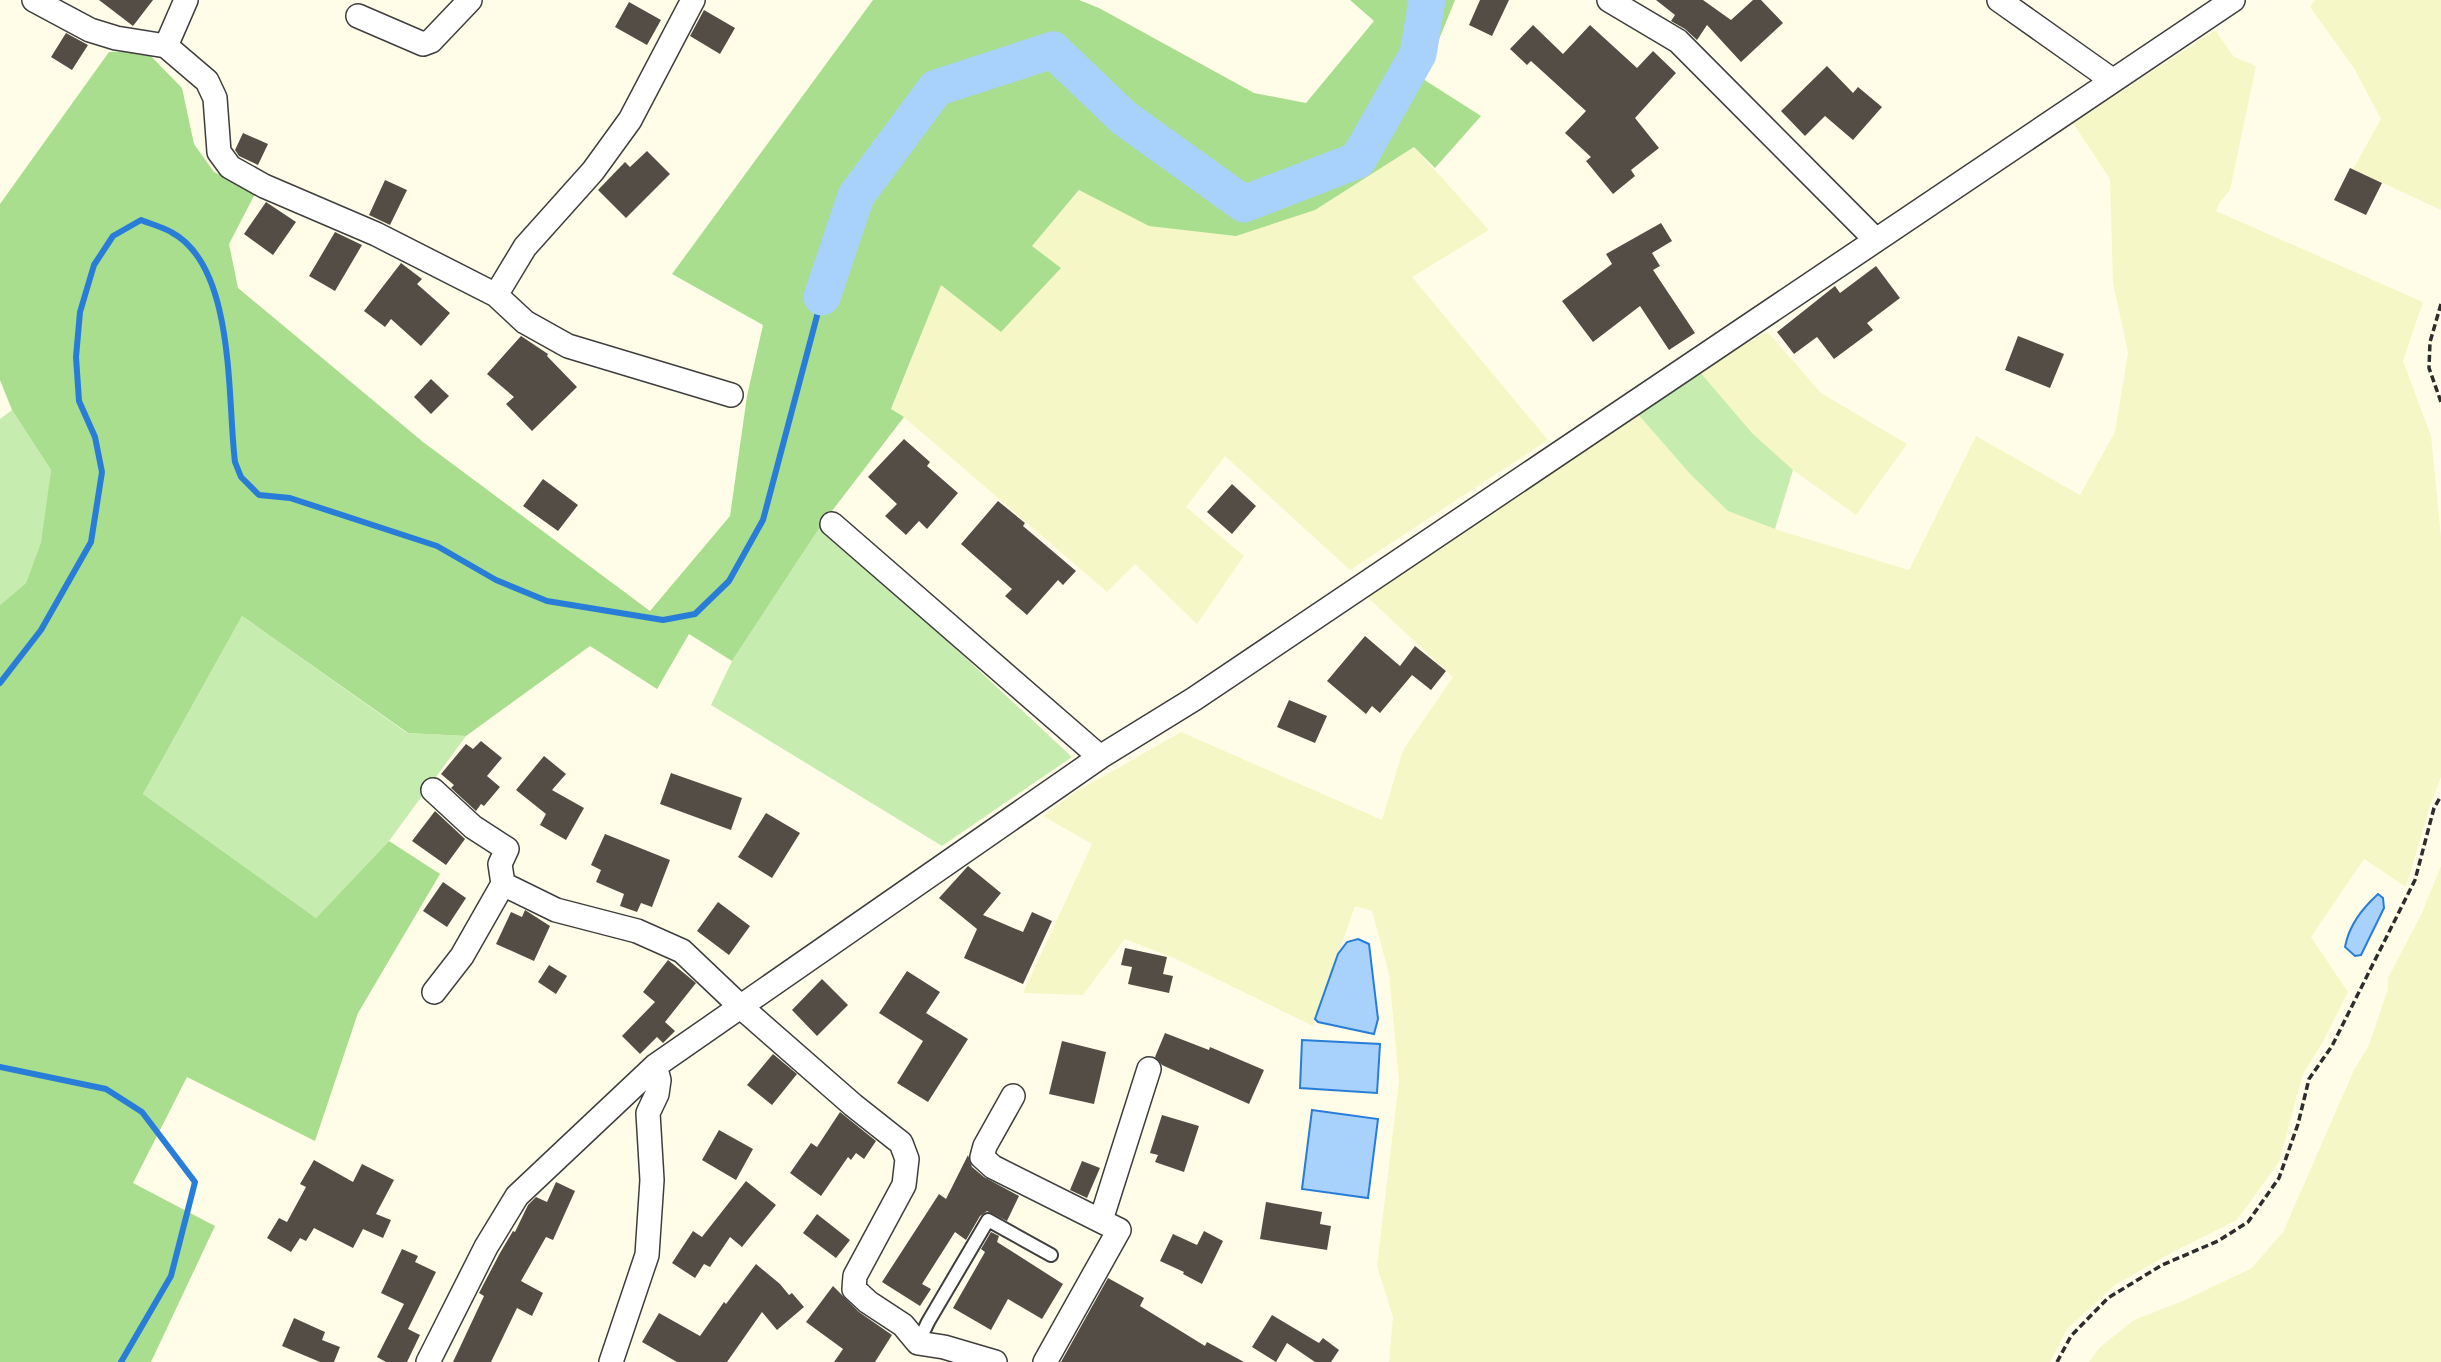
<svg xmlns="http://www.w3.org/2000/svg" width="2441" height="1362" font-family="Georgia,serif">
	<rect width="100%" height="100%" fill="#fffde8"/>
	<path fill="#f6f7c6" d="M2315,0h126v210l-88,-41 28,-50 -27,-51 -44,-61z
		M2215,30l19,27 22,9 -26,124 -10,12 -4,9 207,91 -20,59 28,75 10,101v240l-11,29 -24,81 -42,-28 -53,78 37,55 -24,48 -21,34 -24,88 -42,58 -64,32 -58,33 -48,44 -17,33h-661l4,-45 -16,-51 22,-185 -10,-107 -17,-63 -17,-5 -42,120 -137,-67 -51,-20 -42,56 -60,-2 69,-149 -49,-28 31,-23 107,-61 201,88 21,-70 50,-73 -87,-81 270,-184 55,63 37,36 47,18 134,41 67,-134 104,59 35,-63 13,-79 -15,-70 -3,-104 -37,-56z
		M1414,147l75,83 -77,47 136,163 -198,130 -125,-114 -39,51 58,49 -47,68 -62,-60 -28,28 -203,-175 -13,-7 50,-126 60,47 60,-63 -29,-22 48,-56 69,36 166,-16z
		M1767,331l54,62 86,51 -51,71 -63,-45 -41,-37 -52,-61z
		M2441,866v496h-352l10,-14 35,-28 51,-20 67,-32 31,-36 71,-162 15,-25 19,-56v-11l33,-63z"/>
	<path fill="#c7ecaf" d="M1700,372l52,61 41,37 -18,59 -47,-18 -37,-36 -55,-63z
		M12,410l39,60 -9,73 -16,40 -26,22v-186z
		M822,524l250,233 -130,89 -231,-141 21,-44z
		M242,616l165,117 59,3 -77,105 -73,77 -173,-124z"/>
	<path fill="#a8de8d" d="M873,0h206l20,8 155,85 52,10 68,-82 -24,-21h105l-32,79 58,37 -46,52 -21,-21 -99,63 -79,26 -87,-10 -70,-36 -47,56 29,22 -60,64 -60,-47 -50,124 13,8 -82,107 -90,137 -43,-27 -32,55 -67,-43 -124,90 -58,-3 -166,-117 -99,178 173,124 73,-77 51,33 -82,139 -43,128 -128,-64 -54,106 82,43 -64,136h-151v-757l26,-22 15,-40 10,-73 -39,-60 -12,-30v-176l109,-152 36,-2 37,38 12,56 20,28 42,20 -27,52 9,44 185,154 227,169 80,-95 17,-120 16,-71 -91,-51z"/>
	<path fill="#a8d2fc" stroke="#287dd9" stroke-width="2" d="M2378,894l5,4 1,10 -23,47 -6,1 -10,-9c4,-22 17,-38 33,-53z
		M1358,939l11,5 9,75 -4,15 -56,-12 -3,-3 23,-65 9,-12z
		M1302,1040l78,4 -3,49 -77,-5z
		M1312,1110l66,9 -10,79 -66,-9z"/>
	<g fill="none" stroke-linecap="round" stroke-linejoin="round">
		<path stroke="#287dd9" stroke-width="6" d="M0,683l41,-53 50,-88 11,-70 -7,-35 -16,-36 -3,-44 4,-45 14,-47 19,-29 28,-16c10,4 21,7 30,12 65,34 56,167 64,230l6,15 18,18 31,3 147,48 59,34 51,21 116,19 32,-6 34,-33 34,-61 59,-223
			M0,1067l106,22 36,23 53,70 -24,94 -50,86"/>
		<path stroke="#a8d2fc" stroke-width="37" d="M822,297l34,-101 80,-108 117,-38 71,68 120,86 114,-44 60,-106 9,-54"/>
	</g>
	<path fill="#544d46" d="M99,0h54l-20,26z
		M1480,0h29l-17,36 -23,-11z
		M1656,0h47l28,20 22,-20h8l22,23 -42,39 -34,-37 -10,15 -12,-11 -14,-8 4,-6z
		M629,2l32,18 -14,25 -32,-18z
		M704,10l31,18 -15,26 -30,-18z
		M1533,25l30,29 27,-29 47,43 16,-17 23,22 -41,45 24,30 -28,22 4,6 -22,18 -27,-33 5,-4 -26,-24 21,-22 -55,-50 -4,4 -17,-16z
		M66,33l22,12 -16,25 -21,-13z
		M1827,66l26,27 5,-6 24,20 -29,33 -28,-24 -20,20 -24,-25z
		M243,133l25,11 -10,21 -19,-9 -4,-6z
		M647,151l23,23 -44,44 -28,-28 27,-28 5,5z
		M2350,168l32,15 -16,32 -32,-15z
		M385,180l22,10 -17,35 -21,-10z
		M266,202l30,20 -23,33 -29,-21z
		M1661,223l11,18 -20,12 8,13 -7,4 42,63 -26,17 -29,-44 -47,36 -31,-41 50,-37 -6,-10z
		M335,232l27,13 -27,46 -26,-15z
		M401,263l21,16 -5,5 33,29 -29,33 -30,-27 -6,8 -21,-16z
		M1876,266l24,32 -33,25 6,7 -39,29 -17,-22 -23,17 -17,-22 58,-46 5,7z
		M521,336l27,18 -1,2 30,31 -45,44 -26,-27 8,-7 -27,-23z
		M2018,336l46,18 -14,34 -45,-18z
		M431,379l18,17 -18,18 -17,-17z
		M904,439l26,23 -3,4 31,27 -31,36 -8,-8 -13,14 -21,-19 12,-12 -29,-27z
		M543,479l35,26 -20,26 -35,-25z
		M1232,484l24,22 -24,28 -25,-22z
		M998,501l27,22 -2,3 53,45 -13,14 -5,-5 -31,35 -22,-19 7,-7 -51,-45z
		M1365,636l35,30 15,-20 31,25 -15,19 -19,-15 -32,38 -8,-7 -6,8 -39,-33z
		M1289,700l38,16 -12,27 -38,-16z
		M481,741l21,17 -15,18 13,11 -16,19 -3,-2 -5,7 -25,-23 3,-3 -13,-11 25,-30 7,5z
		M544,756l22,18 -14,16 32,18 -18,32 -26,-15 6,-11 -30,-24z
		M671,773l71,25 -11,32 -71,-26z
		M435,811l30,28 -19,26 -34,-24z
		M766,813l34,20 -28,45 -34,-21z
		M605,834l65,26 -18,47 -11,-4 -4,9 -17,-6 4,-12 -28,-12 5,-12 -10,-5z
		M968,866l33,27 -18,22 40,17 9,-20 20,9 -29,63 -59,-26 13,-29 -38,-31z
		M443,882l23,16 -19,29 -24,-16z
		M718,902l32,24 -21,29 -32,-24z
		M525,910l25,16 -16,35 -38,-17 15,-32 11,5z
		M1125,948l42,9 -4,17 10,2 -4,17 -41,-9 4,-17 -11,-2z
		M668,960l28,23 -31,39 10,9 -12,12 -6,-6 -17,17 -18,-18 33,-34 -12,-10z
		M549,965l18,11 -11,18 -18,-12z
		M907,971l33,21 -14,21 42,26 -40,63 -31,-19 26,-42 -44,-28z
		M822,979l26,26 -31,31 -25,-26z
		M1165,1033l44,17 1,-3 54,23 -15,34 -87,-39 -7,-8z
		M1062,1041l44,11 -12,52 -45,-10z
		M773,1054l24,20 -25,31 -25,-20z
		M840,1112l36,29 -12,18 -8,-6 -5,7 -3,-3 -27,39 -31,-23 21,-30 6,4z
		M1162,1115l37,11 -15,46 -29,-10 3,-7 -8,-2z
		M719,1130l34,19 -17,31 -34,-20z
		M968,1155l4,12 12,10 35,19 -12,25 -20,-10 -7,5 -14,24 -11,-8 -33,52 9,5 -11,17 -38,-24 57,-88 7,5z
		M314,1160l39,22 9,-18 32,16 -18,34 15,6 -8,18 -20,-9 -10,19 -39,-20 -8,13 -6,-3 -9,14 -24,-14 12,-20 8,4 19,-35 -6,-3z
		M1082,1161l18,7 -13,30 -17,-8z
		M746,1181l30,24 -34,42 -12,-10 -20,30 -6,-3 -9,14 -23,-15 21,-32 9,6z
		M556,1182l19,9 -22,49 -7,-3 -25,44 22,12 -11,23 -15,-8 -26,54h-38l31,-66 -5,-3 21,-40 13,-22 2,1 13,-27 8,-8 11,5z
		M1266,1202l56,10 -2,12 11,2 -4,24 -67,-11z
		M817,1214l33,26 -14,18 -33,-25z
		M1204,1231l19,10 -21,43 -19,-10 1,-2 -24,-11 13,-27 24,11z
		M991,1232l8,4 -2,6 66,42 -21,35 -34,-20 -17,31 -38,-22 32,-56 -4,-3z
		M402,1249l16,7 -3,6 21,10 -28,57 12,6 -13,27h-21l-9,-5 27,-53 -23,-11z
		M756,1264l24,20 9,11 3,-2 12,14 -27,23 -15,-18 -35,50h-50l-35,-20 17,-29 41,23 24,-34 2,2z
		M1108,1278l36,20 -4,8 65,40 2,-4 37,20h-183z
		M833,1286l26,26 33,23 -17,27h-41l9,-13 -37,-27z
		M1272,1315l47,28 4,-5 16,12 -8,12h-16l-28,-19 -11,19 -24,-15z
		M294,1318l31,14 -3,8 18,7 -6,15h-14l-38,-16z"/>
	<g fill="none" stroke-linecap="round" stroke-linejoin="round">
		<g stroke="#3e3e3e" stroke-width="16">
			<path id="service" d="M918,1343l10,-21 60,-102 63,35"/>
		</g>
		<g stroke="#3e3e3e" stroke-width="26">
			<path id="minor" d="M34,0l56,30 26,8 50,8 41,35 8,17 4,54 11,15 34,19 112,48 120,61 29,27 43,24 163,49
				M1609,0l69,41 197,198
				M1999,0l113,80
				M358,16l65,28 8,-3 39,-41
				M166,46l20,-46
				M496,295l29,-48 68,-76 37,-51 63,-120
				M832,524l268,233
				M433,790l40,37 34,22 -7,15 3,20 -41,72 -28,36
				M503,884l53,26 81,21 45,20 59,56 112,98 48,38 6,16 -3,26 -49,91 -1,13 14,13 35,23 15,18 26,4 51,15
				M1013,1096l-28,50 -3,11 11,10 126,63 -74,132
				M1101,1220l48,-151
				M428,1362l58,-115 31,-51 138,-130 445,-309 94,-58 1039,-699
				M611,1362l36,-107 5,-75 -4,-67 9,-19 2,-14 -4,-14"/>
		</g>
		<path stroke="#2d2d2d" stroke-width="3.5" stroke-dasharray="7 3.5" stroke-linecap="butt" d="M2441,304l-11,38 -1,26 12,34
			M2057,1362l14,-26 37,-38 54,-33 56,-24 30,-19 31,-44 19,-54 11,-45 23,-33 83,-166 19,-72 7,-12"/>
		<use href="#service" stroke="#fff" stroke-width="12"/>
		<use href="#minor" stroke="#fff" stroke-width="23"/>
	</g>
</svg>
